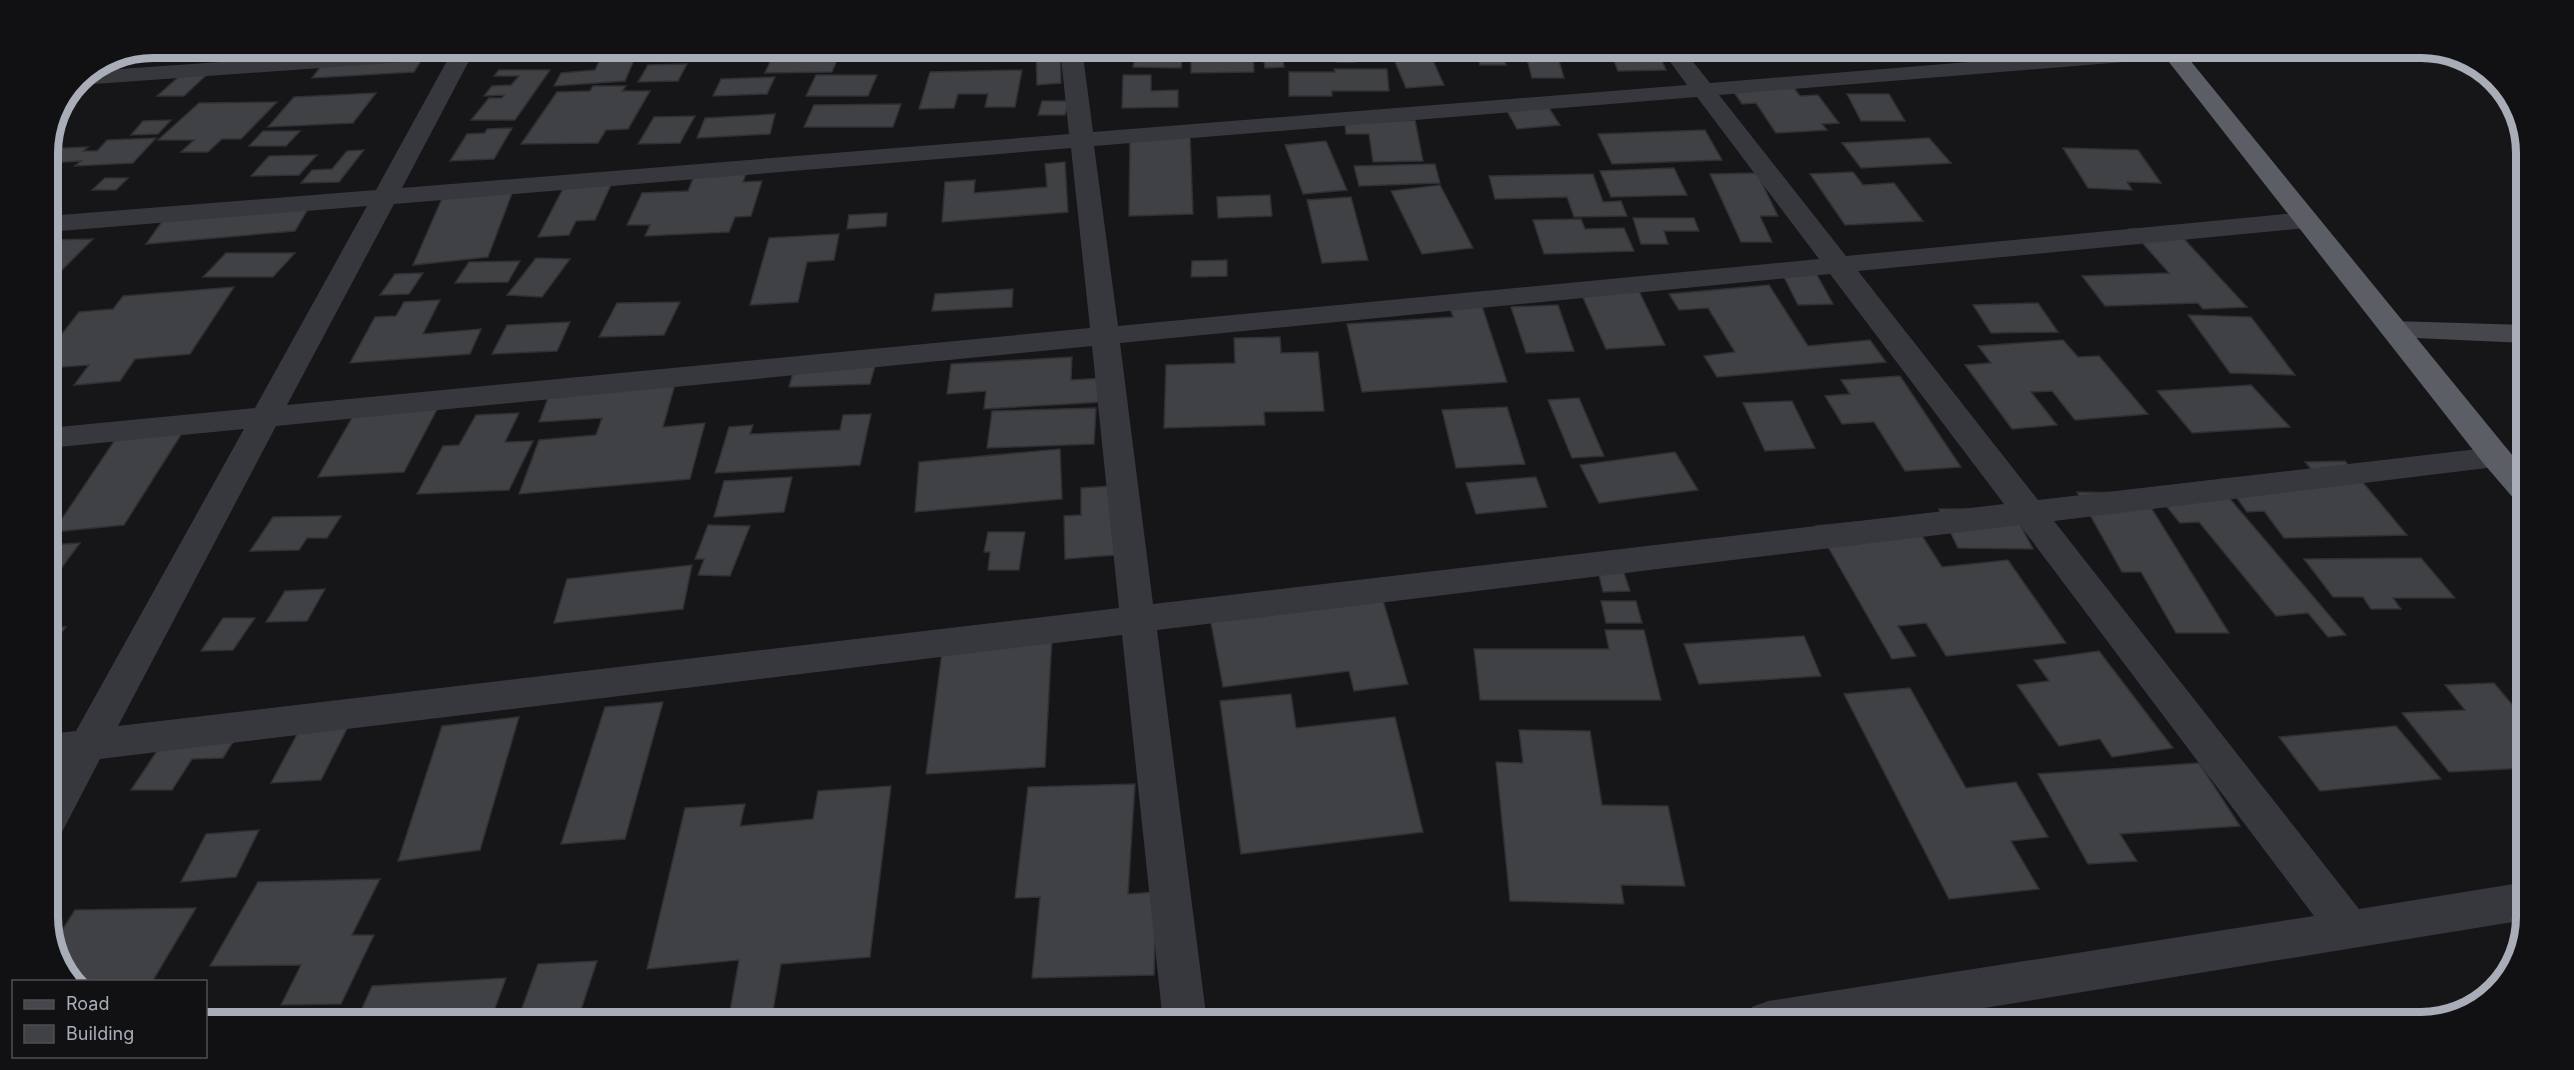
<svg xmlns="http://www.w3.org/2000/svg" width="2574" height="1070" font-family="Inter,sans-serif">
	<rect width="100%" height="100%" fill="#161618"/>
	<path fill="#404145" stroke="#303034" stroke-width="1.5" d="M527,48h34l-4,5h-33z
		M570,48h69l-14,33 -71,5 7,-13 34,-3 10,-21 -36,2z
		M851,48h26l-5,11h-26z
		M980,48h48v2l-48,1z
		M1036,48h24l1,35 -24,2z
		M1262,48h90l3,14h-18l-1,-4 -53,2 1,7 -19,1z
		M1476,48h32l2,5h-8l4,12h-26z
		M1524,48h132l10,22 -48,1 -7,-17h-54l7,24h-32z
		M1731,48h66l3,5h-66z
		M1253,50l1,22 -63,1v-22z
		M427,51l-13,21 -102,6 16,-21z
		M774,53h66l-8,19 -67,1z
		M1136,53l47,1 -2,14 -48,-1z
		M1430,54l14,31 -38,3 -13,-31z
		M687,64l-9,17 -40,1 10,-17z
		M217,65l-33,31h-27l34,-30z
		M1334,69h53l2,22h-57v5h-43v-24h46z
		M499,70h51l-35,50h-44l18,-22h13l2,-3 -20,1 8,-10 19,-1 8,-9h-25z
		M1022,70l-7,37h-30l3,-13h-30l-4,14 -35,1 11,-37z
		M816,75h61l-9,21h-62z
		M1123,75h28v16l27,-1v17l-56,1z
		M775,77l-8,17 -54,2 8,-17z
		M1729,85l65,3 6,8 18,-1 21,28 -17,1 5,6 -51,3 -20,-30 -14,1z
		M593,86h33l-4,5h28l-22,38 -22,1 -8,13 -77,1 36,-52 33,-1z
		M376,93l-23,30 -85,4 26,-30z
		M1847,94h42l16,27h-44z
		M1042,101h27l-4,14h-27z
		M277,102l-36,37h-19l-14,13h-27l13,-12h-36l41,-37z
		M901,104l-8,23h-89l10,-22z
		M1549,108l11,17 -43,4 -10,-18z
		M775,114l-5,20 -73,4 8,-20z
		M695,116l-15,27 -42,1 16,-27z
		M171,120l-13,14 -27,1 12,-14z
		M1415,120l8,41 -50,1 -4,-28h-23l-1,-10z
		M512,128l-18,31 -44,2 17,-27 18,-1 2,-4z
		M1705,130l17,30 -110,4 -14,-30z
		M263,131h37l-14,15h-37z
		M1190,135l3,79 -64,2 1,-78z
		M156,138l-23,25 -58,3 6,-5 -33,2 15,-15 25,-1 -5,4h14l10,-11z
		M1929,138l22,25 -90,5 -19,-25z
		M1326,141l21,49 -44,4 -18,-49z
		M2063,148l75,2 23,33 -34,-1 5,8 -44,-2z
		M364,150l-25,32 -38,1 11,-13 20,-1 15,-18z
		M317,155l-18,20 -48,1 18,-20z
		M1065,162l3,50 -126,10 3,-40 30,-2 -1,13 73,-6 -2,-23z
		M1435,164l5,19 -81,3 -5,-20z
		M1674,168l13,27 -76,2 -11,-26z
		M697,169l49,5 -3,8 19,-1 -11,35 -16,1 -6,15 -84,4 5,-11h-23l15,-32 46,-2z
		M1853,172l10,13 31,-2 29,38 -78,4 -35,-51z
		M1757,173l21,43h-18l12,26h-31l-31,-68z
		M1593,174l10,28 18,-1 6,15 -53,1 -7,-20 -72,2 -6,-23z
		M615,176l-20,44 -19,1 -7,14 -31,2 30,-58z
		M105,178h23l-12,12h-24z
		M1440,185l33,63 -51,6 -31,-63z
		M514,188l-26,69 -75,8 31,-71z
		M1270,195l2,21 -54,2 -1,-21z
		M1351,197l17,63 -46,3 -15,-63z
		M311,204l-16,27 -149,13 20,-28z
		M887,213l-1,13 -39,3 2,-14z
		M1633,218h61l5,13h-35l4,13h-27z
		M1581,219l4,10 39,-1 10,23 -90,3 -11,-34z
		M2174,228l73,79 -44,2 -5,-6 -93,3 -23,-30 87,-3 -39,-44z
		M839,234l-5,26 -27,2 -9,40 -48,3 19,-67z
		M93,239l-45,45v-44z
		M226,253h69l-22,24h-70z
		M536,258l34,1 -28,38 -35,-2z
		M1227,260v16l-36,1 1,-16z
		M520,261l-12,21 -53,1 14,-21z
		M1812,266l21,38 -35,1 -19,-38z
		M423,273l-14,21 -29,1 15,-21z
		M1769,285l39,61 62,-6 16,22 -169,15 -13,-21 31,-4 -27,-44 -29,2 -10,-16z
		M234,287l-44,67 -55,5 -15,22 -46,4 15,-20 -41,3v-16l31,-40 34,-3 10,-13z
		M1637,287l28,58 -59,4 -26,-58z
		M1013,289l-1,18 -80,4 3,-17z
		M440,300l-17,34 58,-5 -11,25 -120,9 25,-46 21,-1 8,-14z
		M680,302l-16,33 -65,2 18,-34z
		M2038,303l20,29 -67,1 -18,-28z
		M1558,305l16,46 -48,2 -15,-46z
		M1482,306l25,76 -145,10 -15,-68 106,-7 -3,-9z
		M2188,315l63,2 44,58 -65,-2z
		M570,322l-13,29 -65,3 15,-29z
		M1280,337l1,16 37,-1 6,59 -60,1 1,13 -101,3 2,-63 69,-2 -1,-25z
		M2063,340l15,17 21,-1 49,58 -73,6 -23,-29 -21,1 26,33 -45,4 -47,-64 26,-2 -13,-17z
		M1072,357l-1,23 49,-3v24l-136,8 2,-18 -39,3 4,-30z
		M877,359l-7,25 -81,3 7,-25z
		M1900,376l61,91 -56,4 -31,-49 -32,2 -17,-28 25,-2 -9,-14z
		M677,377l-14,50 42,-4 -15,56 -171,15 20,-54 57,-5 6,-17 -63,4 13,-35z
		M2251,385l39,42 -98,6 -35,-42z
		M1579,398l25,58 -32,2 -24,-58z
		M442,400l-38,72 -86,5 42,-73z
		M1792,401l23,47 -50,3 -22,-48z
		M1507,407l18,57 -69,4 -14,-58z
		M1096,408l-2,36 -107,4 5,-37z
		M519,413l-14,29 28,-1 -24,49 -92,4 26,-48 16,-1 17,-30z
		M871,414l-11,51 -145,8 14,-46 24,-2 -3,9 90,-4 3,-15z
		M189,422l-65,103 -71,7 70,-104z
		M1060,449l2,50 -147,13 4,-50z
		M1675,452l23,38 -99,13 -19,-38z
		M2345,461l62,74 -123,3 -20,-27 -17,1 -24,-33 95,-2 -13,-15z
		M792,477l-8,35 -70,5 10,-36z
		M1536,477l11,30 -71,7 -10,-31z
		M1111,486l4,69 -50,4 -1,-43 17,-1v-27z
		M2219,486l127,149 -18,2 -20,-24 -32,3 -77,-94 -19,1 -26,-32z
		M2077,492l65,1 87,140h-53l-35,-61h-19z
		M1939,509h73l21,40 -75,-1z
		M341,516l-14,22h-20l-8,12 -49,1 23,-34z
		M1910,517l32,50 66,-7 58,83 -120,13 -20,-33 -28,3 18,30 -24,3 -76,-133z
		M708,525l42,1 -20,50 -32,-1 6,-16h-9z
		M988,532h37l-6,38h-31l2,-18h-6z
		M80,543l-32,43v-41z
		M2421,558l34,40h-62l8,11h-30l-8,-12h-30l-29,-38z
		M692,565l-9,44 -129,14 13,-44z
		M1597,567h25l8,24 -27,1z
		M325,589l-18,32 -41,1 19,-31z
		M1382,597l26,87 -54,7 -5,-20 -126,16 -13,-69z
		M1601,601h35l6,22h-36z
		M223,618h32l-22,32 -32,1z
		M1053,618l-8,149 -119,7 16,-122z
		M48,627h18l-18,22z
		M1605,630h39l17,70h-181l-6,-51h135z
		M1804,636l17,40 -122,8 -15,-40z
		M2099,651l74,97 -61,9 -12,-18 -41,7 -42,-61 32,-4 -15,-21z
		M2494,683l32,38v47l-77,4 -47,-59 63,-3 -20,-25z
		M1910,688l56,100 50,-6 32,55 -37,4 28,48 -90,10 -105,-205z
		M1291,694l5,34 99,-11 28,115 -182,22 -21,-153z
		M663,702l-38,137 -64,5 44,-137z
		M356,711l-35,69 -50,3 37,-69z
		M519,717l-39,133 -82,11 44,-135z
		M245,723l-22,35 -31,1 -20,31h-41l32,-48z
		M2396,726l45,53 -121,12 -41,-54z
		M1519,730l71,1 12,74 66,1 17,80 -64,-1 3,19 -114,-3 -14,-139 27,1z
		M2199,763l41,63 -120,8 17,27 -49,3 -50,-90z
		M1135,784l-7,110 28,-2 -2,83 -122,3 8,-81 -25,1 13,-111z
		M891,786l-21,171 -89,7 -10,58h-43l11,-62 -92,9 38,-161 60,-4 -5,22 73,-7 5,-28z
		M259,830l-23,47 -55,5 25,-48z
		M380,879l-28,56h22l-33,69 -60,1 20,-40 -91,1 48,-84z
		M196,908l-44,74 -82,-2 -15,-39 20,-31z
		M597,961l-20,61h-60l21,-58z
		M506,978l-16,44h-134l16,-36z"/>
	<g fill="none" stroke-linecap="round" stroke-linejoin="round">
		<path fill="#37383d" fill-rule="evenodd" d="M418,48h105l-3,5 -49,4 -69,131 667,-54 -9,-86h22l11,84 594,-47 -27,-37h22l28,35 432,-35h39l3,4 -3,5 -8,1 -454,37 127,161 460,-44 9,3 4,5 -4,5 -9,3 -448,43 180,229 457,-53 11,3 5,7 -5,7 -11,3 -441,54 305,388 167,-27 -1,38 -627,102h-152l6,-15 16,-6 546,-85 -294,-391 -863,105 50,392h-44l-41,-387 -1022,124 -38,73 -14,5v-55l10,-18 -10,2v-32l28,-3 168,-302 -196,19v-20l207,-20 112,-202 -319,26v-16l328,-26 72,-131 -368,26 -3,-1 2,-5 13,-8zM1697,97l122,162 -701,67 -24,-180zM1071,148l19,180 -803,77 107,-201zM1830,274l174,230 -851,100 -33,-261zM1092,346l27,262 -1001,118 158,-300z"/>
		<path fill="#45474d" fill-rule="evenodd" d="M2393,321l133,4v18l-133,-6 -10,-2 -4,-6 4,-6z"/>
		<path fill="#5b5e65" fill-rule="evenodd" d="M2158,48h22l346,424v31l-11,-3 -31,-36z"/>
	</g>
	<path d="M0 0H2574V1070H0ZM153 58H2421A95 95 0 0 1 2516 153V917A95 95 0 0 1 2421 1012H153A95 95 0 0 1 58 917V153A95 95 0 0 1 153 58Z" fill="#111113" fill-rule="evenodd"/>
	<path fill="none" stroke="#a8adb8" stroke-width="8" d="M153 58H2421A95 95 0 0 1 2516 153V917A95 95 0 0 1 2421 1012H153A95 95 0 0 1 58 917V153A95 95 0 0 1 153 58Z"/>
	<rect x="12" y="980" width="195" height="78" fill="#111113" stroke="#4d4f55" stroke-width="1.5"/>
	<rect x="24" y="1000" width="30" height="9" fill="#45474d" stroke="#4d4f55" stroke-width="1.5"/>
	<text x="66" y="1010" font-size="18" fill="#a8adb8">Road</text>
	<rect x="24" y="1025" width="30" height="18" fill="#404145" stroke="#4d4f55" stroke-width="1.5"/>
	<text x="66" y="1040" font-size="18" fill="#a8adb8">Building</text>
</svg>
